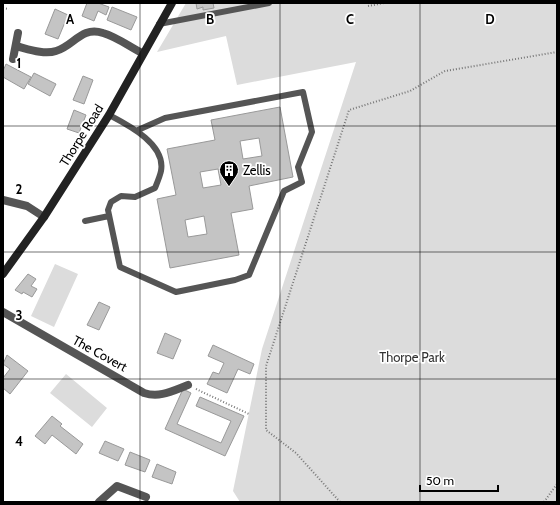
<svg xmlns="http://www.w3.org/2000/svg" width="560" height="505" font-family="Cabin,sans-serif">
	<rect width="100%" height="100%" fill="#fff"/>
	<path fill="#dcdcdc" d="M186,3h371v499h-317l-7,-11 29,-142 94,-287 -119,23 -11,-49 -69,16z
		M55,264l23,10 -24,53 -23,-11z
		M66,374l41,34 -15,19 -42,-34z"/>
	<path fill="#c4c4c4" stroke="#999" fill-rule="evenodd" d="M87,3h11l11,4 -3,8 -8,-4 -4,10 -12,-5z
		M196,3h17l1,5 -11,2v-3l-6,2z
		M112,7l25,10 -6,13 -24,-10z
		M55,9l13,6 -10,24 -13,-5z
		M6,64l25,13 -7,12 -21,-12v-6z
		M34,73l22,11 -6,12 -22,-12z
		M83,76l10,4 -9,24 -11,-4z
		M280,107l13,70 -44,9 4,23 -22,4 8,42 -69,13 -13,-69 19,-4 -9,-46 48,-9 -4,-20zM259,138l3,18 -19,3 -3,-18zM218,169l3,16 -18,3 -3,-16zM204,216l3,18 -19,3 -3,-17z
		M74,110l12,5 -7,18 -12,-4z
		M28,274l8,5 -5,7 6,3 -5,8 -9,-5 -1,2 -7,-4z
		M99,302l11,5 -11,23 -12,-5z
		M165,333l16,7 -8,19 -16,-6z
		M213,345l41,19 -4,10 -12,-5 -11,24 -20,-9 6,-12 6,2 5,-11 -16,-7z
		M7,355l21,16 -18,23 -7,-6v-10l7,-9 -7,-5z
		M183,389l8,4 -14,31 44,19 10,-22 -35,-15 4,-9 44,19 -19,40 -60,-27z
		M52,416l10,8 -2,2 23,18 -7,10 -24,-19 -7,9 -10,-8z
		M105,441l19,8 -6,12 -19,-8z
		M130,452l20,8 -5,12 -20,-7z
		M157,464l19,8 -4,12 -20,-7z"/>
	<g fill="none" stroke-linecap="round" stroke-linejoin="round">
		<path stroke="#777" stroke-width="2" stroke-dasharray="1 2" stroke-linecap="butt" d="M368,3v3l16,-3
			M3,8l6,1
			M196,389l53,25
			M340,502l-44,-49 -30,-23v-64l83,-256 61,-19 35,-20 112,-19
			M544,502l13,-18"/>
		<path stroke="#555" stroke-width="6" d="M159,24l110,-21
			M109,115c19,10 57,29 52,56 -1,5 -4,12 -6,17l-20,9 -14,-1 -10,6 -3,8 12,57 56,25 59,-12 14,-5 35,-84 18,-9 -4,-15 14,-35 -9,-40 -138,26 -27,12
			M85,221l24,-5"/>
		<path stroke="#555" stroke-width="8" d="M16,46c12,3 28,9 40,5 18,-5 25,-25 47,-18 14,4 27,14 39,20
			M13,59l5,-26
			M3,200l24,6 17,11
			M3,312l141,81c16,5 28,-2 44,-8
			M99,502l18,-16 29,11"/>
		<path stroke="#222" stroke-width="8" d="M3,274l41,-57 65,-102 63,-112"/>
	</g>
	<path fill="none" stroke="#000" stroke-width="1" stroke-opacity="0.55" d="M140,3v499M280,3v499M420,3v499M3,126h554M3,252h554M3,379h554"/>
	<defs>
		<g id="building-pin" transform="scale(1)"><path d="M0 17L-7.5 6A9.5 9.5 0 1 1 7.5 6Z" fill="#000" stroke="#fff"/><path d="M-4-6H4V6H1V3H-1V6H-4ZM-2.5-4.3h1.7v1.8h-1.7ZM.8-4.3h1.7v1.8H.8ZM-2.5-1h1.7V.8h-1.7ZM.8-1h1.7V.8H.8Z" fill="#fff"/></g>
	</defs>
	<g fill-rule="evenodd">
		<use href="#building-pin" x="229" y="170"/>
	</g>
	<g text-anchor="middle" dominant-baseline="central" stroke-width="3.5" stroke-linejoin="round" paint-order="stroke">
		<g font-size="13" fill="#000" stroke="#fff">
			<text transform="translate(81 135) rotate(-58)">Thorpe Road</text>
			<text transform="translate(100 353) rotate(29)">The Covert</text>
		</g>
		<g font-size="13" fill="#000" stroke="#fff" text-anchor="start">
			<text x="243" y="170">Zellis</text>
		</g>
		<g font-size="13" fill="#333" stroke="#fff">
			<text x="412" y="357">Thorpe Park</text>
		</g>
	</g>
	<g font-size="13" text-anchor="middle" font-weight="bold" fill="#000" stroke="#fff" stroke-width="3.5" stroke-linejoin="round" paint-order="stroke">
		<text x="70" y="24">A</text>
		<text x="210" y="24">B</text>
		<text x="350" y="24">C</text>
		<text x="490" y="24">D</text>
		<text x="19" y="68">1</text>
		<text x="19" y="194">2</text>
		<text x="19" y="320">3</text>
		<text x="19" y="446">4</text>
	</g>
	<rect width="560" height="505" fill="none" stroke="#000000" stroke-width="8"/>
	<path d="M420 485v6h78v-6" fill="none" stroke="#000000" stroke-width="2"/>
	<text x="426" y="485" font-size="12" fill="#000000" stroke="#ffffff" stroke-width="3" paint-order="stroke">50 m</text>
</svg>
